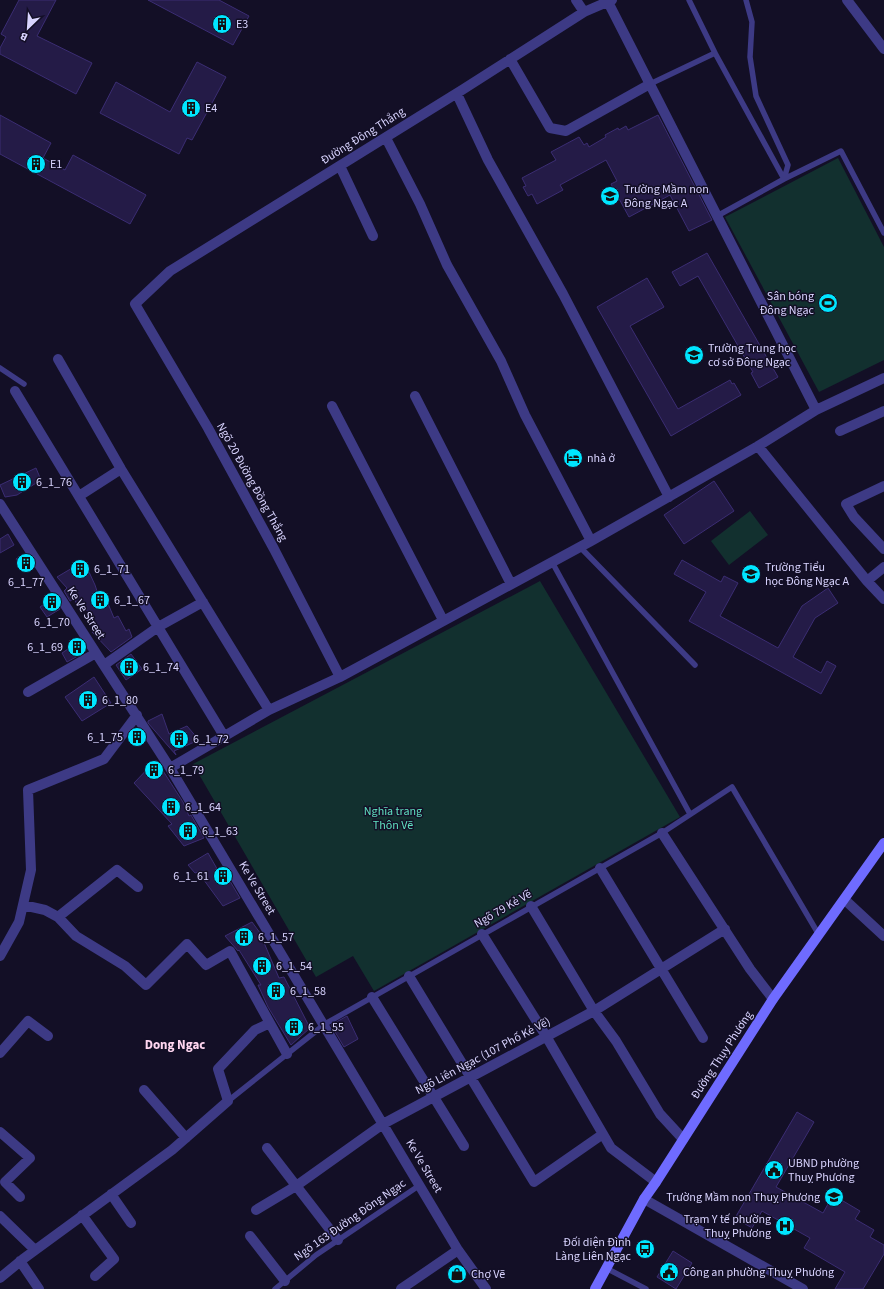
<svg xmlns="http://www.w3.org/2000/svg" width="884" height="1289" font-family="'Source Sans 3',sans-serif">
	<rect width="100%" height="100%" fill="#130f26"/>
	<path fill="#12302f" d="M838,158l46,89v113l-65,32 -94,-175z
		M750,511l18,24 -39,30 -18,-24z
		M540,581l140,236 -306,174 -21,-35 -37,21 -123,-213z"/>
	<path fill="#241b47" stroke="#3b2d73" d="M19,0h37l-19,36 55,27 -16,31 -76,-40v-6l6,-11 -5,-3z
		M148,0h71l30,16 -16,29z
		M197,62l29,15 -34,63 -5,-2 -8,16 -79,-41 16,-31 54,30z
		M0,115l51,28 -8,15 22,12 8,-15 73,40 -16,29 -130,-70z
		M658,115l54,105 -23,11 -19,-36 -41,22 -18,-33 6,-3 -11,-21 -46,25 3,5 -26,14 -5,-10 -4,2 -5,-9 3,-1 -4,-8 34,-18 -5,-8 28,-15 5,8 3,-2 2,4 17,-10 -1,-2 13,-7 1,2 7,-4 2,4z
		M707,253l71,124 -19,11 -8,-15 2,-1 -55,-96 -18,10 -8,-14z
		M647,278l17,29 -34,19 48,83 52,-29 2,4 2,-1 7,12 -70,41 -74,-129z
		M36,468l5,12 -24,15 -12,2 -5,-12z
		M714,481l20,30 -50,33 -20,-29z
		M8,534l6,11 -14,8v-14z
		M24,554l9,13 -8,4 -9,-12z
		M682,560l39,22 3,-6 14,7 -18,33 58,32 24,-42 26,-18 10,15 -23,15 -22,39 28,16 6,-12 9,5 -15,28 -132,-73 17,-29 -32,-18z
		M84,561l11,24 4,12 5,-3 10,24 4,-2 8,15 3,-2 3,8 -21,15 -19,-20 6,-4 -16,-25 -4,3 -4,-7 -4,2 -6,-10 3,-3 -10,-11z
		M53,598l7,11 -13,8 -7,-10z
		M80,641l5,11 -18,10 -5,-9z
		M131,654l11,15 -16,11 -10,-15z
		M94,677l17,26 -29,18 -17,-24z
		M162,714l7,20 18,-8 12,14 -25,11 2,4 -28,-32v-2z
		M137,729l8,13 -9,4 -8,-8z
		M156,760l27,42 6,14 2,-1 13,23 -20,8 -16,-20 4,-2 -38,-41z
		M208,853l12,21 4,-3 16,27 -17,8 -25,-34 -3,1 -7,-8z
		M252,922l11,15 -1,1 17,40 5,-1 26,51 -19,17 -23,-38 -10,-22h3l-22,-35 -1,1 -13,-15z
		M347,1016l11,23 -14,8 -13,-22z
		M797,1112l17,10 -38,65 47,26 10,-18 27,16 -5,8 19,11 -4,7 14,8v9l-21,35h-28l10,-17 -41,-24 6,-10 -48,-27 -10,17 -17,-10z
		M673,1251l19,12 -16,26 -19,-12z"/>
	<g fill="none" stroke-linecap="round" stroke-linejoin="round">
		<path stroke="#3d3a85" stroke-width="5.5" d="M689,0l26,53 69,126 57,-28 43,82
			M650,84l65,-31
			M717,216l67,-37 4,-14 -32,-69 -6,-39 2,-35 -6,-22
			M0,368l24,16
			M580,547l115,118
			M552,562l138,252
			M228,1101l97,-77 337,-191 70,-46 87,148
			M606,1268l40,21
			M275,1289l41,-34 104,-70"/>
		<path stroke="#3d3a85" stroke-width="10" d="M576,0l8,12
			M847,0l37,49
			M608,2l208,408
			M510,59l40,69 16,3 84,-47
			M457,94l31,66 75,134 106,203
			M386,138l34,66 27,61 54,96 24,54 66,126
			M340,166l33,70
			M58,359l63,110 148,241
			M15,391l209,345
			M415,396l96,188
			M332,406l111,214
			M840,431l44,-20
			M758,446l109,135 17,18
			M884,486l-38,18 8,13 30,32
			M79,496l42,-27
			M0,504l170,264 288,482 28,39
			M867,581l17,-14
			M104,665l54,-38 45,-25
			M340,677l-66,-128 -66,-121 -73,-124 35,-33 292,-181 122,-78 28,-12
			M28,692l68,-39
			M170,768l99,-58 71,-33 251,-136 167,-95 58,-36 68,-32
			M662,833l88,136 23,30
			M600,868l103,170
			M845,900l39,36
			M23,905l22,5 13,7 18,19 49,30 21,19 41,-41 19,21 24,-14 57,103
			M531,906l63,105 22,30 44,73 23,25
			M58,917l59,-47 21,17
			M482,934l64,102 65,112 45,34
			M0,956l19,-34 12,-52 -3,-80 76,-31 33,-44
			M409,976l125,206 69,-48
			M372,997l92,149
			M0,1053l28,-32 20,15
			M144,1090l42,48
			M0,1132l30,26 -25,24 15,15
			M267,1148l71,92
			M111,1194l20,29
			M644,1199l159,90
			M256,1210l40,-24 87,-62 211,-113 131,-82
			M82,1215l32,44 -19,17
			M0,1216l35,34
			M250,1236l35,45
			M20,1261l19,28
			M0,1278l23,-19 149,-109 56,-49 -10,-32 37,-39 15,-7
			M401,1289l57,-39"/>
		<path stroke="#6f6bff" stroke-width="10" d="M595,1289l49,-90 12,-17 117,-183 111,-156"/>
	</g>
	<defs>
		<g id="building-disc" transform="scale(1)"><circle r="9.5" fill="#00e5ff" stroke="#130f26"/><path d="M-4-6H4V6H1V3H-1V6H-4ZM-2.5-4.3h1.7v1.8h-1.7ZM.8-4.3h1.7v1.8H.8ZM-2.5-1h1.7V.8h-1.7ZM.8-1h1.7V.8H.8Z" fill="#111"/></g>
		<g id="school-disc" transform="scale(1)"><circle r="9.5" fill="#00e5ff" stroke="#130f26"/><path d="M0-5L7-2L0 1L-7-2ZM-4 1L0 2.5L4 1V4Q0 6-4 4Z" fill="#111"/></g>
		<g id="stadium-disc" transform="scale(1)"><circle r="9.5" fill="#00e5ff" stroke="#130f26"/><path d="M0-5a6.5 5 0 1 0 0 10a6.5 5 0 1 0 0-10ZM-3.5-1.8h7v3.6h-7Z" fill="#111"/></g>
		<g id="hotel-disc" transform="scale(1)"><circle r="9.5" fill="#00e5ff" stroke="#130f26"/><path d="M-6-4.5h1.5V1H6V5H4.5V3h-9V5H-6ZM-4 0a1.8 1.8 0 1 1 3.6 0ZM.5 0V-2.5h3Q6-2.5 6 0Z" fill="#111"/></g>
		<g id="civic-disc" transform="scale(1)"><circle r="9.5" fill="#00e5ff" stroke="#130f26"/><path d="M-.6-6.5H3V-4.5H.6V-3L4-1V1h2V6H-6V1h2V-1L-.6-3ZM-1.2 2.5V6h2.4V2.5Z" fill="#111"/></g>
		<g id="hospital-disc" transform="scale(1)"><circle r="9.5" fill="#00e5ff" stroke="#130f26"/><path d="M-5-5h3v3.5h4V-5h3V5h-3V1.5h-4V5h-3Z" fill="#111"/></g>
		<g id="bus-disc" transform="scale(1)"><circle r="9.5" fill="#00e5ff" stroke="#130f26"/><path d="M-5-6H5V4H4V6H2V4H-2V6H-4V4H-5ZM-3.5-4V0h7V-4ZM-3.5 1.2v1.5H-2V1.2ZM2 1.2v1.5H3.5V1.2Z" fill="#111"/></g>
		<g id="shop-disc" transform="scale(1)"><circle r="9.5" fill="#00e5ff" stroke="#130f26"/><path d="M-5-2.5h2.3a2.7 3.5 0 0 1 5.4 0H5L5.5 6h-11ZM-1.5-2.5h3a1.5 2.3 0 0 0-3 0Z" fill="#111"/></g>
	</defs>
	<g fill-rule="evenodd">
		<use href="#building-disc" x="222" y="24"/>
		<use href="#building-disc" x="191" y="108"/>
		<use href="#building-disc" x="36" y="164"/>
		<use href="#school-disc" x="610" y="196"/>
		<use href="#stadium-disc" x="828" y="303"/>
		<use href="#school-disc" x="694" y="355"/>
		<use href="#hotel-disc" x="573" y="458"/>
		<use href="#building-disc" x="22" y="482"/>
		<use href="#building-disc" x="26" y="563"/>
		<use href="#building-disc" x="80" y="569"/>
		<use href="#school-disc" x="751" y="574"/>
		<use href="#building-disc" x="100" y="600"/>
		<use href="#building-disc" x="52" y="602"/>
		<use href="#building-disc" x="77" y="647"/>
		<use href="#building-disc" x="129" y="667"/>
		<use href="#building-disc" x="88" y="700"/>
		<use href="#building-disc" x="137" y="737"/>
		<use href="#building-disc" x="179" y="739"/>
		<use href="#building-disc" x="154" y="770"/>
		<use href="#building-disc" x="171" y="807"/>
		<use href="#building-disc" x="188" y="831"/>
		<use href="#building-disc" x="223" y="876"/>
		<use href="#building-disc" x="244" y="937"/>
		<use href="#building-disc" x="262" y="966"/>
		<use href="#building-disc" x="276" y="991"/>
		<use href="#building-disc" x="294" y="1027"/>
		<use href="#civic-disc" x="774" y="1170"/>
		<use href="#school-disc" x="834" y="1197"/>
		<use href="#hospital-disc" x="785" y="1226"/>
		<use href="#bus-disc" x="645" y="1249"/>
		<use href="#civic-disc" x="669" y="1272"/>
		<use href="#shop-disc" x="457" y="1274"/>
	</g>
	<g text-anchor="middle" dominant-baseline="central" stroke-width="3" stroke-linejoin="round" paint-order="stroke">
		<g font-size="12" fill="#d9d4ff" stroke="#130f26" text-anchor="start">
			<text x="236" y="24">E3</text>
			<text x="205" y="108">E4</text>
			<text x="50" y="164">E1</text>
			<text x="624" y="189">Trường Mầm non<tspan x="624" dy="14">Đông Ngạc A</tspan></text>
			<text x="814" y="296" text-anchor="end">Sân bóng<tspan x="814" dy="14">Đông Ngạc</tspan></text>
			<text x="708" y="348">Trường Trung học<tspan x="708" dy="14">cơ sở Đông Ngạc</tspan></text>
			<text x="587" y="458">nhà ở</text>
			<text x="36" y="482">6_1_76</text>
			<text x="765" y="567">Trường Tiểu<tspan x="765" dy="14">học Đông Ngạc A</tspan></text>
			<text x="94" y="569">6_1_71</text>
			<text x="26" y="582" text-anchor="middle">6_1_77</text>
			<text x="114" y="600">6_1_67</text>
			<text x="52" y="622" text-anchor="middle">6_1_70</text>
			<text x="63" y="647" text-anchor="end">6_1_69</text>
			<text x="143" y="667">6_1_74</text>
			<text x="102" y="700">6_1_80</text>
			<text x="123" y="737" text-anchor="end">6_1_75</text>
			<text x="193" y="739">6_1_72</text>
			<text x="168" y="770">6_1_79</text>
			<text x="185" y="807">6_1_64</text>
			<text x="202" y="831">6_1_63</text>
			<text x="209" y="876" text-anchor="end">6_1_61</text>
			<text x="258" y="937">6_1_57</text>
			<text x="276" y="966">6_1_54</text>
			<text x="290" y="991">6_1_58</text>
			<text x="308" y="1027">6_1_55</text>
			<text x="788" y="1163">UBND phường<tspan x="788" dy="14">Thuỵ Phương</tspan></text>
			<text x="820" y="1197" text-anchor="end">Trường Mầm non Thuỵ Phương</text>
			<text x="771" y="1219" text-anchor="end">Trạm Y tế phường<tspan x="771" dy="14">Thuỵ Phương</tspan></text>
			<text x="631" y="1242" text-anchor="end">Đối diện Đình<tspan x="631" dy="14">Làng Liên Ngạc</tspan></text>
			<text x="683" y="1272">Công an phường Thuỵ Phương</text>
			<text x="471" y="1274">Chợ Vẽ</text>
		</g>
		<g font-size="12" fill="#d9d4ff" stroke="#130f26">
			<text transform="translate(363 136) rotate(-32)">Đường Đông Thắng</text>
			<text transform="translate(252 482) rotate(61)">Ngõ 20 Đường Đồng Thắng</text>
			<text transform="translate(86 613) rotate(57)">Ke Ve Street</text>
			<text transform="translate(257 888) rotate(59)">Ke Ve Street</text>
			<text transform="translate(503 909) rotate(-30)">Ngõ 79 Kẻ Vẽ</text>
			<text transform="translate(722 1055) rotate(-57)">Đường Thụy Phương</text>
			<text transform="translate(483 1056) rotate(-28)">Ngõ Liên Ngạc (107 Phố Kẻ Vẽ)</text>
			<text transform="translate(424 1166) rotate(59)">Ke Ve Street</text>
			<text transform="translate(350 1220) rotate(-35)">Ngõ 163 Đường Đông Ngạc</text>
		</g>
		<g font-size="12" fill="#5fe0c0" stroke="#130f26">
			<text x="393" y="811">Nghĩa trang<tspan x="393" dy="14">Thôn Vẽ</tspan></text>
		</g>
		<g font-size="13" font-weight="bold" fill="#ffd6f0" stroke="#130f26">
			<text x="175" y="1045">Dong Ngac</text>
		</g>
	</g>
	<g transform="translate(28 28) rotate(205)" stroke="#130f26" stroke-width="3" paint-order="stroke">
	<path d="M0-3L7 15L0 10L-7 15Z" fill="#d9d4ff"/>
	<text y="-6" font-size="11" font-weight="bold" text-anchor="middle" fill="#d9d4ff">B</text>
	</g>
</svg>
